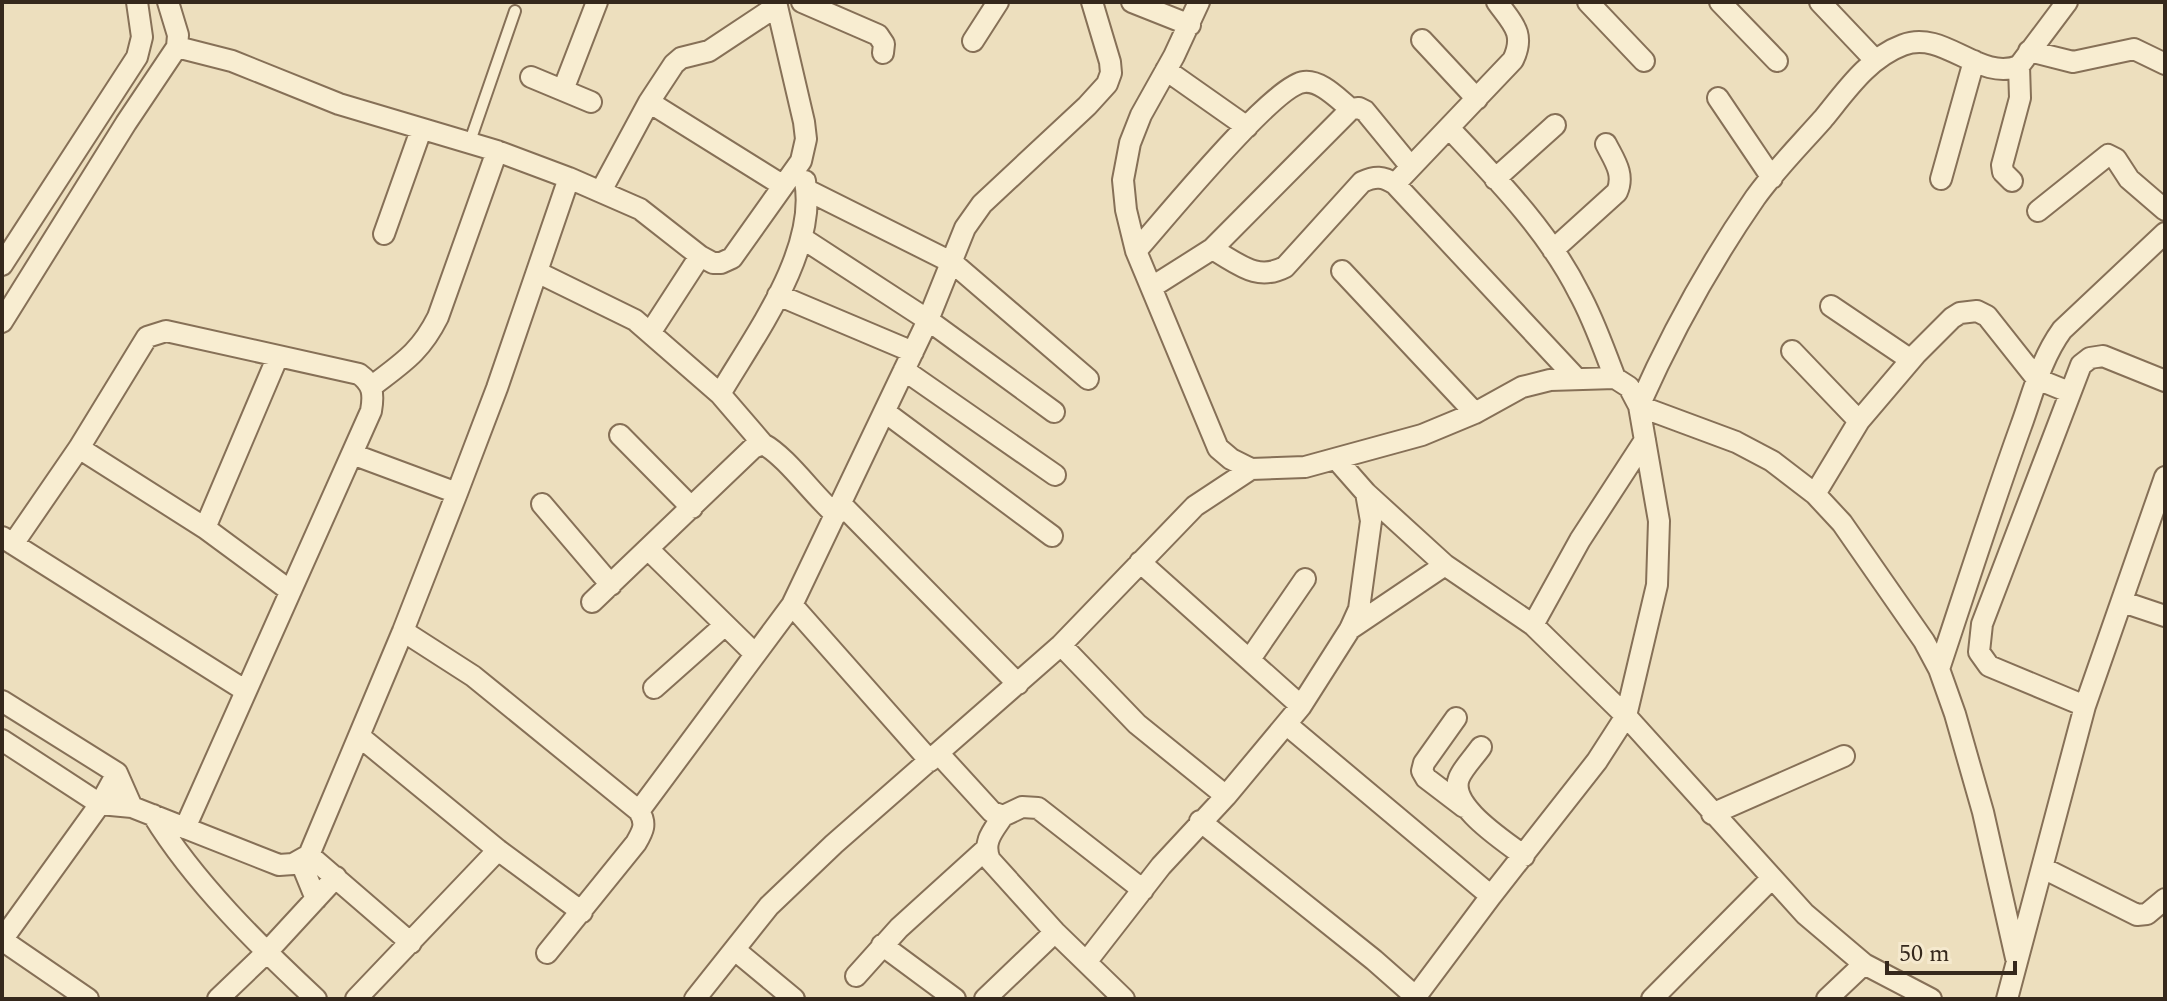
<svg xmlns="http://www.w3.org/2000/svg" width="2167" height="1001" font-family="Spectral,serif">
	<rect width="100%" height="100%" fill="#eddfbe"/>
	<g fill="none" stroke-linecap="round" stroke-linejoin="round">
		<g stroke="#867057" stroke-width="14">
			<path id="lane" d="M469,144l46,-133"/>
		</g>
		<g stroke="#867057" stroke-width="24">
			<path id="street" d="M168,2l10,33 -1,12
				M802,2l76,33 6,9 -1,9
				M1132,2l58,23
				M1199,2l-25,54 -33,59 -11,28 -7,37 3,30 10,41 82,197 13,11 20,10 54,-2 117,-32 53,-22 47,-26 28,-7 65,-2 14,9 10,19 20,115 -2,64 -31,131 -29,45 -106,135 -77,103
				M1588,2l56,59
				M1720,2l57,59
				M1820,2l55,58
				M1422,40l55,59
				M973,41l25,-39
				M2029,51l44,11 61,-13 31,15
				M1166,70l81,57
				M531,77l60,25
				M563,90l34,-88
				M1718,98l54,80
				M649,102l133,83
				M1449,128c47,50 99,103 130,165 15,27 25,57 36,85
				M1495,179l60,-54
				M1941,179l33,-118
				M2012,181l-9,-9 -1,-7 18,-67 -1,-32
				M1395,184l180,193
				M807,190l146,73 135,116
				M601,191l48,-89 25,-38 7,-6 28,-7 68,-45
				M2038,211l70,-56 8,4 13,20 36,31
				M384,234l37,-104
				M802,238l126,82 126,92
				M1212,249c26,14 44,33 73,18l77,-85c13,-6 21,-6 33,2l118,-124c13,-27 -1,-37 -16,-58
				M1553,250l64,-58c8,-18 -3,-32 -11,-48
				M1136,251c26,-29 137,-166 168,-169 17,-2 34,17 47,27
				M2,265l135,-208 5,-20 -5,-35
				M1342,271l133,142
				M537,272l98,48 85,74 43,50
				M1152,287l60,-38 139,-140 8,-1 6,3 46,56
				M778,295l135,57
				M1831,306l80,54
				M2,322l124,-199 51,-76 55,14 107,43 158,47 72,27 71,31 60,47 13,7h8l11,-5 69,-97 5,-22 -2,-17 -28,-120
				M650,333l50,-77
				M1792,351l67,70
				M904,370l151,105
				M371,387c31,-24 49,-34 67,-70l59,-166
				M720,394c34,-58 98,-143 85,-213
				M885,412l167,124
				M620,435l72,73
				M79,448l126,80 84,62
				M352,454l105,39
				M1337,460l29,33 79,72 88,60 93,91 179,198 59,50 67,35
				M1815,494l44,-73 57,-67 36,-36 8,-5 17,-2 10,5 50,63 32,13
				M542,504l69,81
				M841,504l177,180
				M205,528l73,-172
				M2,537l244,154
				M13,544l66,-96 68,-111 19,-6 193,43c14,10 15,20 12,37l-186,417
				M649,550l106,104
				M1140,562l161,144
				M592,602l161,-154 10,-4c23,12 51,52 73,71
				M2123,602l42,14
				M792,605l138,156
				M1533,625l47,-85 65,-100
				M1350,629l95,-64
				M403,631l70,45 166,135c8,13 4,20 -3,32l-89,110
				M1061,645l76,79 89,72
				M1250,659l55,-80
				M1939,669c27,-81 53,-163 82,-243 12,-33 20,-67 41,-96l103,-97
				M654,688l71,-63
				M2,701l115,72 15,34
				M2085,706l-96,-40 -10,-14 3,-28 99,-259 9,-7 13,-2 62,25
				M1456,718l-32,45 -2,8 4,7 38,29
				M1286,724l205,172
				M359,736l139,114 84,62
				M2,740l98,64 32,3 147,58 14,-1 16,-9 94,-224 54,-138 40,-105 72,-210
				M1481,747c-7,10 -18,21 -22,31 -11,28 46,63 65,78
				M939,754l53,58 11,4 19,-9 16,1 105,82
				M639,811l153,-206 136,-285 37,-92 17,-24 105,-98 20,-22 4,-11 -1,-11 -18,-60
				M1712,814l132,-58
				M153,815c41,67 106,131 163,184
				M1003,816c-10,15 -21,26 -13,44l65,72 69,67
				M1200,821l174,139 42,37
				M309,855l102,88
				M300,860l16,39
				M2043,868l94,47 10,-1 18,-15
				M882,945l73,54
				M735,950l59,49
				M2016,958l-33,-146 -28,-98 -16,-45 -15,-28 -82,-118 -27,-29 -43,-33 -36,-19 -97,-36c32,-72 71,-143 116,-208 20,-28 45,-53 68,-79 23,-28 45,-61 80,-74 41,-16 76,37 116,21l48,-64
				M1087,961l74,-95 65,-70 75,-90 49,-77 9,-20 12,-88 -5,-28
				M856,976l43,-48 86,-78
				M88,999l-86,-59 98,-136 17,-31
				M218,999l48,-46 70,-76
				M356,999l142,-149
				M695,999l74,-93 65,-62 227,-199 134,-139 56,-37
				M985,999l70,-67
				M1652,999l119,-120
				M1827,999l37,-35
				M2007,999l78,-293 80,-229"/>
		</g>
		<use href="#lane" stroke="#f8edd1" stroke-width="10"/>
		<use href="#street" stroke="#f8edd1" stroke-width="20"/>
	</g>
	<rect width="2167" height="1001" fill="none" stroke="#35281c" stroke-width="8"/>
	<path d="M1887 961v12h128v-12" fill="none" stroke="#35281c" stroke-width="4"/>
	<text x="1899" y="961" font-size="24" fill="#35281c" stroke="#f5e9ce" stroke-width="6" paint-order="stroke">50 m</text>
</svg>
